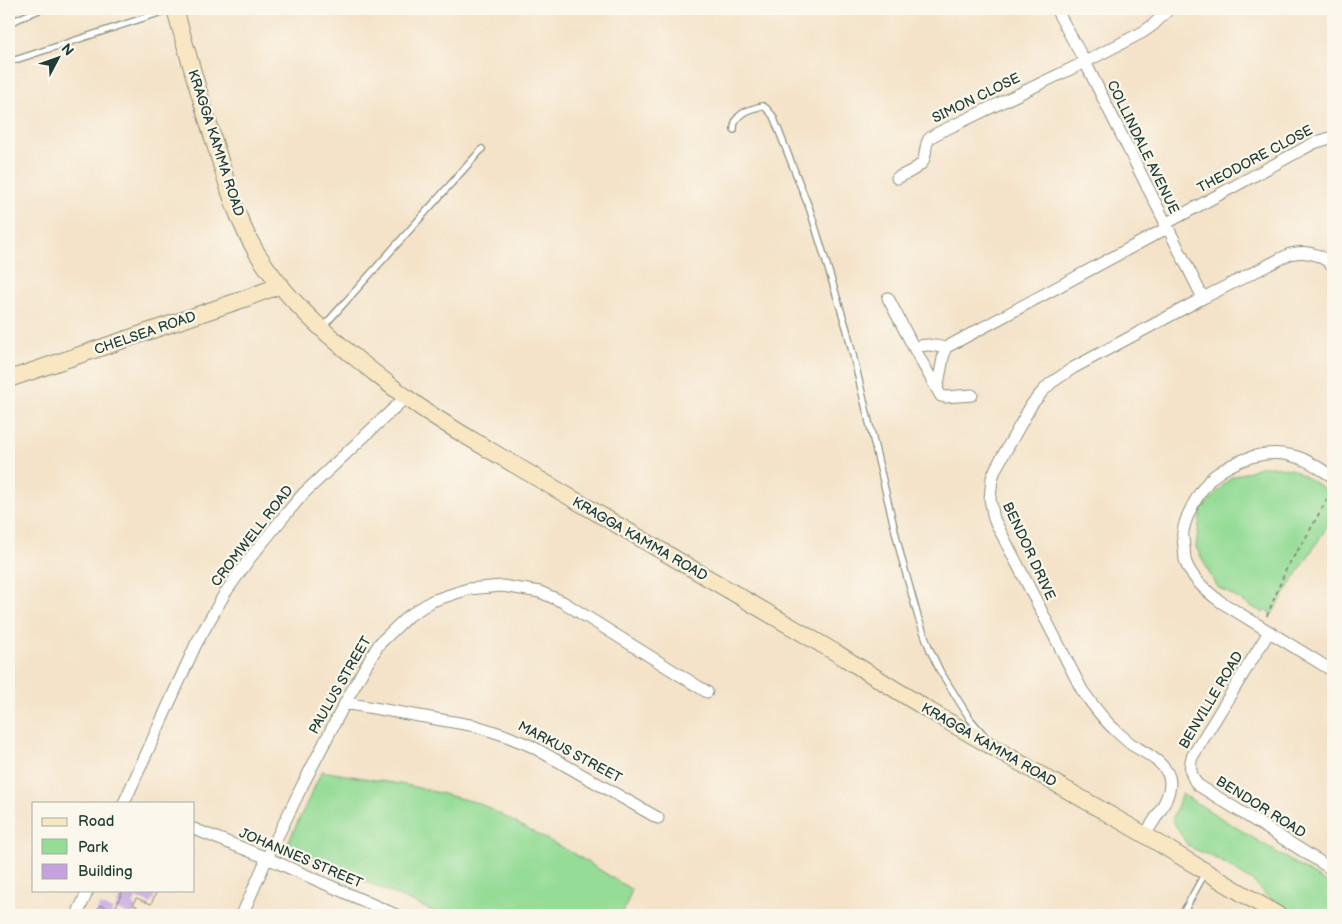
<svg xmlns="http://www.w3.org/2000/svg" width="1342" height="924" font-family="'Balsamiq Sans',sans-serif">
	<rect width="100%" height="100%" fill="#fbf7ec"/>
	<filter id="ink" filterUnits="userSpaceOnUse"><feTurbulence type="fractalNoise" baseFrequency=".02" numOctaves="2"/><feDisplacementMap in="SourceGraphic" scale="10" xChannelSelector="R" yChannelSelector="G"/><feConvolveMatrix kernelMatrix="1 2 1 2 8 2 1 2 1" color-interpolation-filters="sRGB"/></filter>
	<filter id="wash" filterUnits="userSpaceOnUse"><feTurbulence type="fractalNoise" baseFrequency=".0096" numOctaves="4" result="noise"/><feDisplacementMap in="SourceGraphic" scale="20" xChannelSelector="R" yChannelSelector="G"/><feGaussianBlur stdDeviation="1.12" result="paint"/><feColorMatrix in="noise" values="0 0 0 0 0 0 0 0 0 0 0 0 0 0 0 0 0 1.4 0 .05"/><feComposite in="paint" operator="in"/></filter>
	<g filter="url(#wash)">
		<rect width="100%" height="100%" fill="#f4e3c9"/>
		<path fill="#95dc96" stroke="#5a8c65" d="M1263,466l16,1 15,3 39,24v23l-61,97 -7,-4 -2,3 -47,-27 -20,-39 5,-37 29,-32z
			M322,771l89,15 68,17 97,52 56,35 -10,25h-180l-156,-68z
			M1182,794l151,93v28h-34l-34,-20 -10,-12 -18,-12 -18,-11 -31,-14 -16,-26z"/>
		<g id="blocks">
			<path fill="#c5a2df" d="M123,890h28l5,3 -5,11 -15,-6 -3,7 4,1 -4,9h-3l-15,-6z
				M100,905l13,5 -2,3 5,2h-21z"/>
		</g>
	</g>
	<g filter="url(#ink)">
		<use href="#blocks" fill-opacity="0" stroke="#8a907e" stroke-width="1"/>
		<g fill="none" stroke-linecap="round" stroke-linejoin="round">
			<g stroke="#8a907e" stroke-width="8">
				<path id="lane" d="M9,23l32,-14
					M9,62l162,-53
					M734,130c-1,-16 15,-21 29,-24l4,3 6,7 37,94 37,120 54,226 17,61 12,33 10,21 30,48 14,16
					M323,327l159,-178
					M1183,915l1,-4 21,-38"/>
			</g>
			<g stroke="#8a907e" stroke-width="13">
				<path id="street" d="M1056,9l29,53 118,236
					M897,178c8,-4 19,-8 25,-15 5,-7 2,-17 7,-24 2,-2 5,-4 7,-5l149,-72 58,-30 10,-7 16,-16
					M1165,224l149,-81 19,-6
					M888,298l26,50c13,-5 18,-3 31,0
					M914,348l23,41
					M972,395l-27,2 -4,-1 -4,-7 8,-41 222,-120
					M1333,477c-14,-9 -27,-19 -44,-22 -26,-6 -55,6 -75,21 -13,11 -29,40 -31,56 -1,5 1,11 1,16 1,4 0,10 2,15 7,17 21,29 35,39l112,69
					M1269,632l-77,125c-3,10 -1,20 6,28l135,85
					M345,703l131,23 28,9 27,11 25,14 102,58
					M124,803l72,-159 29,-51 25,-35 31,-38 22,-26 103,-97
					M194,829l73,29 129,57
					M1145,835c8,-14 25,-35 25,-52 0,-19 -25,-30 -39,-39 -6,-5 -12,-10 -17,-15 -13,-12 -22,-25 -32,-39l-88,-171 -4,-20 2,-21 4,-10 36,-64 11,-13 8,-8 22,-15 130,-70 87,-44c16,-4 31,0 43,12
					M77,915l11,-25
					M242,915l25,-57 35,-72 43,-83 19,-34 15,-25 28,-27 25,-16 36,-12 34,-3 38,6 23,10 144,90"/>
			</g>
			<g stroke="#8a907e" stroke-width="18">
				<path id="secondary" d="M175,9c13,47 27,94 42,142 11,35 20,70 40,102 26,42 63,76 101,107 16,12 31,25 48,37 25,19 53,35 80,51l352,206 92,57 215,124 133,80
					M9,379l235,-80 37,-14"/>
			</g>
			<path stroke="#8a907e" stroke-width="2" stroke-dasharray="4 4" stroke-linecap="butt" d="M1267,616l20,-49 18,-28 28,-51"/>
			<use href="#lane" stroke="#fff" stroke-width="5.5"/>
			<use href="#street" stroke="#fff" stroke-width="11"/>
			<use href="#secondary" stroke="#f9e7c3" stroke-width="16"/>
		</g>
	</g>
	<g text-anchor="middle" dominant-baseline="central" stroke-width="4.5" stroke-linejoin="round" paint-order="stroke">
		<g font-size="14" fill="#1f3d34" stroke="#fbf7ec">
			<text transform="translate(976 98) rotate(-26)">SIMON CLOSE</text>
			<text transform="translate(216 143) rotate(72)">KRAGGA KAMMA ROAD</text>
			<text transform="translate(1143 147) rotate(64)">COLLINDALE AVENUE</text>
			<text transform="translate(1255 159) rotate(-28)">THEODORE CLOSE</text>
			<text transform="translate(145 333) rotate(-19)">CHELSEA ROAD</text>
			<text transform="translate(252 536) rotate(-52)">CROMWELL ROAD</text>
			<text transform="translate(640 539) rotate(30)">KRAGGA KAMMA ROAD</text>
			<text transform="translate(1029 551) rotate(65)">BENDOR DRIVE</text>
			<text transform="translate(340 685) rotate(-60)">PAULUS STREET</text>
			<text transform="translate(1211 700) rotate(-59)">BENVILLE ROAD</text>
			<text transform="translate(989 745) rotate(30)">KRAGGA KAMMA ROAD</text>
			<text transform="translate(570 752) rotate(28)">MARKUS STREET</text>
			<text transform="translate(1261 807) rotate(32)">BENDOR ROAD</text>
			<text transform="translate(301 858) rotate(23)">JOHANNES STREET</text>
		</g>
	</g>
	<rect width="1342" height="924" fill="none" stroke="#fbf7ec" stroke-width="30"/>
	<rect x="32" y="802" width="162" height="90" fill="#fbf7ec" stroke="#a3ada2"/>
	<rect x="42" y="818" width="25" height="8" fill="#f9e7c3" stroke="#a3ada2"/>
	<text x="78" y="826" font-size="15" fill="#1f3d34">Road</text>
	<rect x="42" y="839" width="25" height="15" fill="#95dc96" stroke="#a3ada2"/>
	<text x="78" y="852" font-size="15" fill="#1f3d34">Park</text>
	<rect x="42" y="864" width="25" height="15" fill="#c5a2df" stroke="#a3ada2"/>
	<text x="78" y="876" font-size="15" fill="#1f3d34">Building</text>
	<g transform="translate(58 58) rotate(49)" stroke="#fbf7ec" stroke-width="4" paint-order="stroke">
	<path d="M0-4L9 19L0 12L-9 19Z" fill="#1f3d34"/>
	<text y="-8" font-size="14" font-weight="bold" text-anchor="middle" fill="#1f3d34">N</text>
	</g>
</svg>
